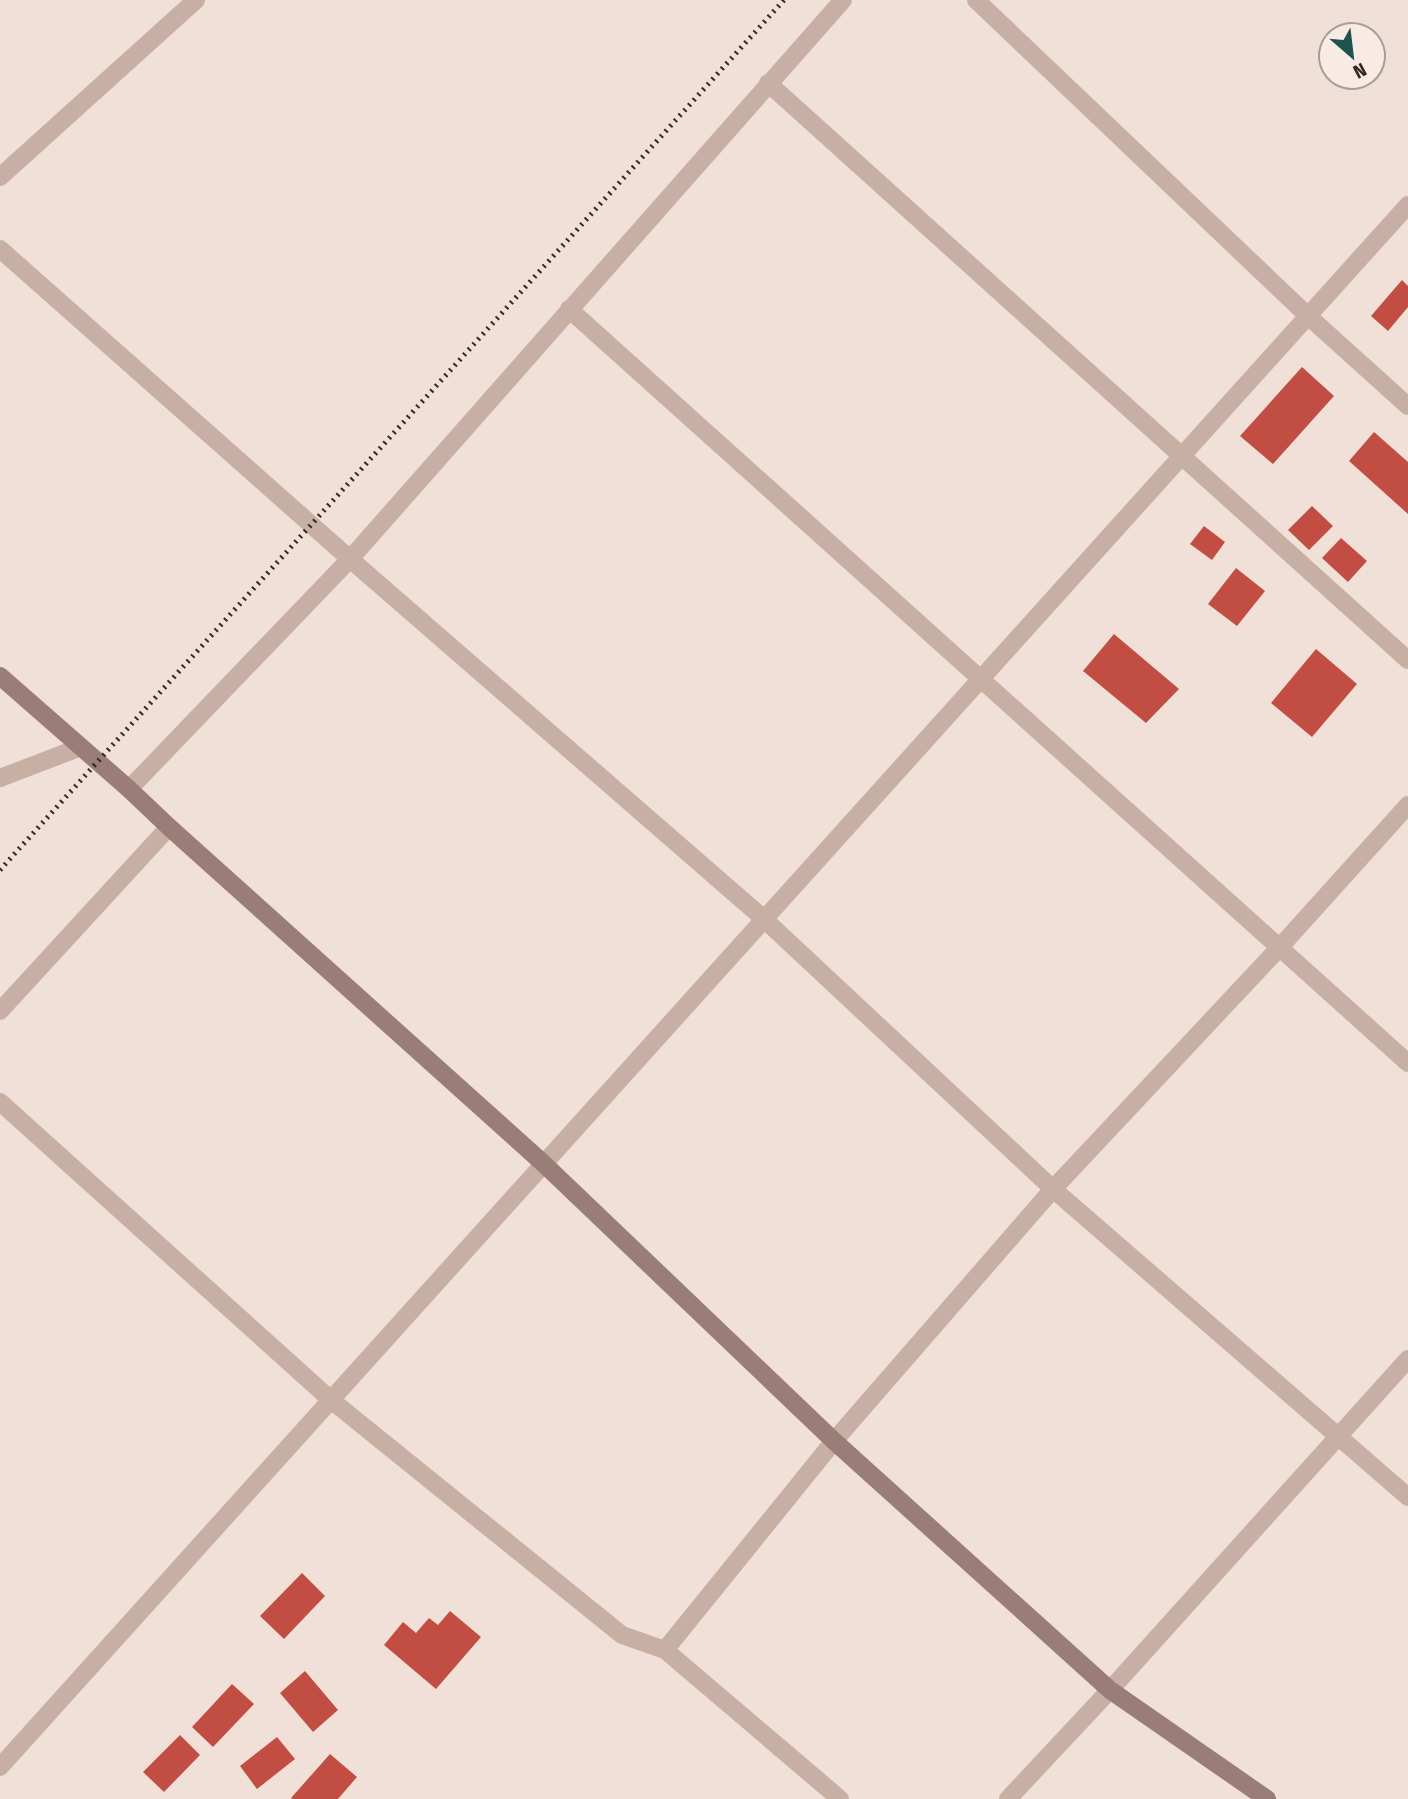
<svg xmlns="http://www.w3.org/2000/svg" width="1408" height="1799" font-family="'Fira Sans Condensed',sans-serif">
	<rect width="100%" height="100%" fill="#f0e0d7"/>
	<path fill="#c24e43" d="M1402,280l6,6v21l-20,24 -17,-15z
		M1302,367l32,29 -61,68 -33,-28z
		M1374,432l34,30v52l-59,-53z
		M1312,506l21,20 -24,24 -21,-20z
		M1204,526l21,16 -13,18 -22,-16z
		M1341,538l26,23 -19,21 -26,-24z
		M1236,568l29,23 -28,35 -29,-22z
		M1114,634l65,55 -33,34 -63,-52z
		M1316,649l41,35 -45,53 -41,-34z
		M302,1573l23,23 -41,43 -24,-23z
		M450,1611l31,26 -45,52 -52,-44 19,-23 13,11 13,-15 9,7z
		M305,1671l33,39 -25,22 -33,-39z
		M232,1684l22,20 -41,43 -21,-20z
		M180,1735l20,20 -36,37 -21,-20z
		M277,1737l18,22 -38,30 -17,-23z
		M330,1754l27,23 -19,22h-45l-2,-1z"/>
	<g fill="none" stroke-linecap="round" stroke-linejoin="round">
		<path stroke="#c7afa4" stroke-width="18" d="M976,0l332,316 100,90
			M768,83l640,577
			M0,177l196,-177
			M0,249l350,310 414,360 289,270 355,308
			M569,309l839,754
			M0,778l81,-31
			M129,789l221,-230 493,-559
			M0,1011l169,-184
			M0,1102l331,298 291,235 43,15 175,149
			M665,1650l169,-209 219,-252 227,-242 128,-142
			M0,1767l1408,-1562
			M1008,1799l102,-109 298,-331"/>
		<path stroke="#9a7d76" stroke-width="18" d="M0,676l129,113 40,38 375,337 290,277 276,249 157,109"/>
		<path stroke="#332825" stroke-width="5" stroke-dasharray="2 5" stroke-linecap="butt" d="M0,870l784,-870"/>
	</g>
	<g transform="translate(1352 56) rotate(152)"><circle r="33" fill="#f8ebe3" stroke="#a99d97" stroke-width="2"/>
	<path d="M0-5L12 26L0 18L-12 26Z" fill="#1d524e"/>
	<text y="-10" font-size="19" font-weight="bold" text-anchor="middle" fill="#332825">N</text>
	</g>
</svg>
